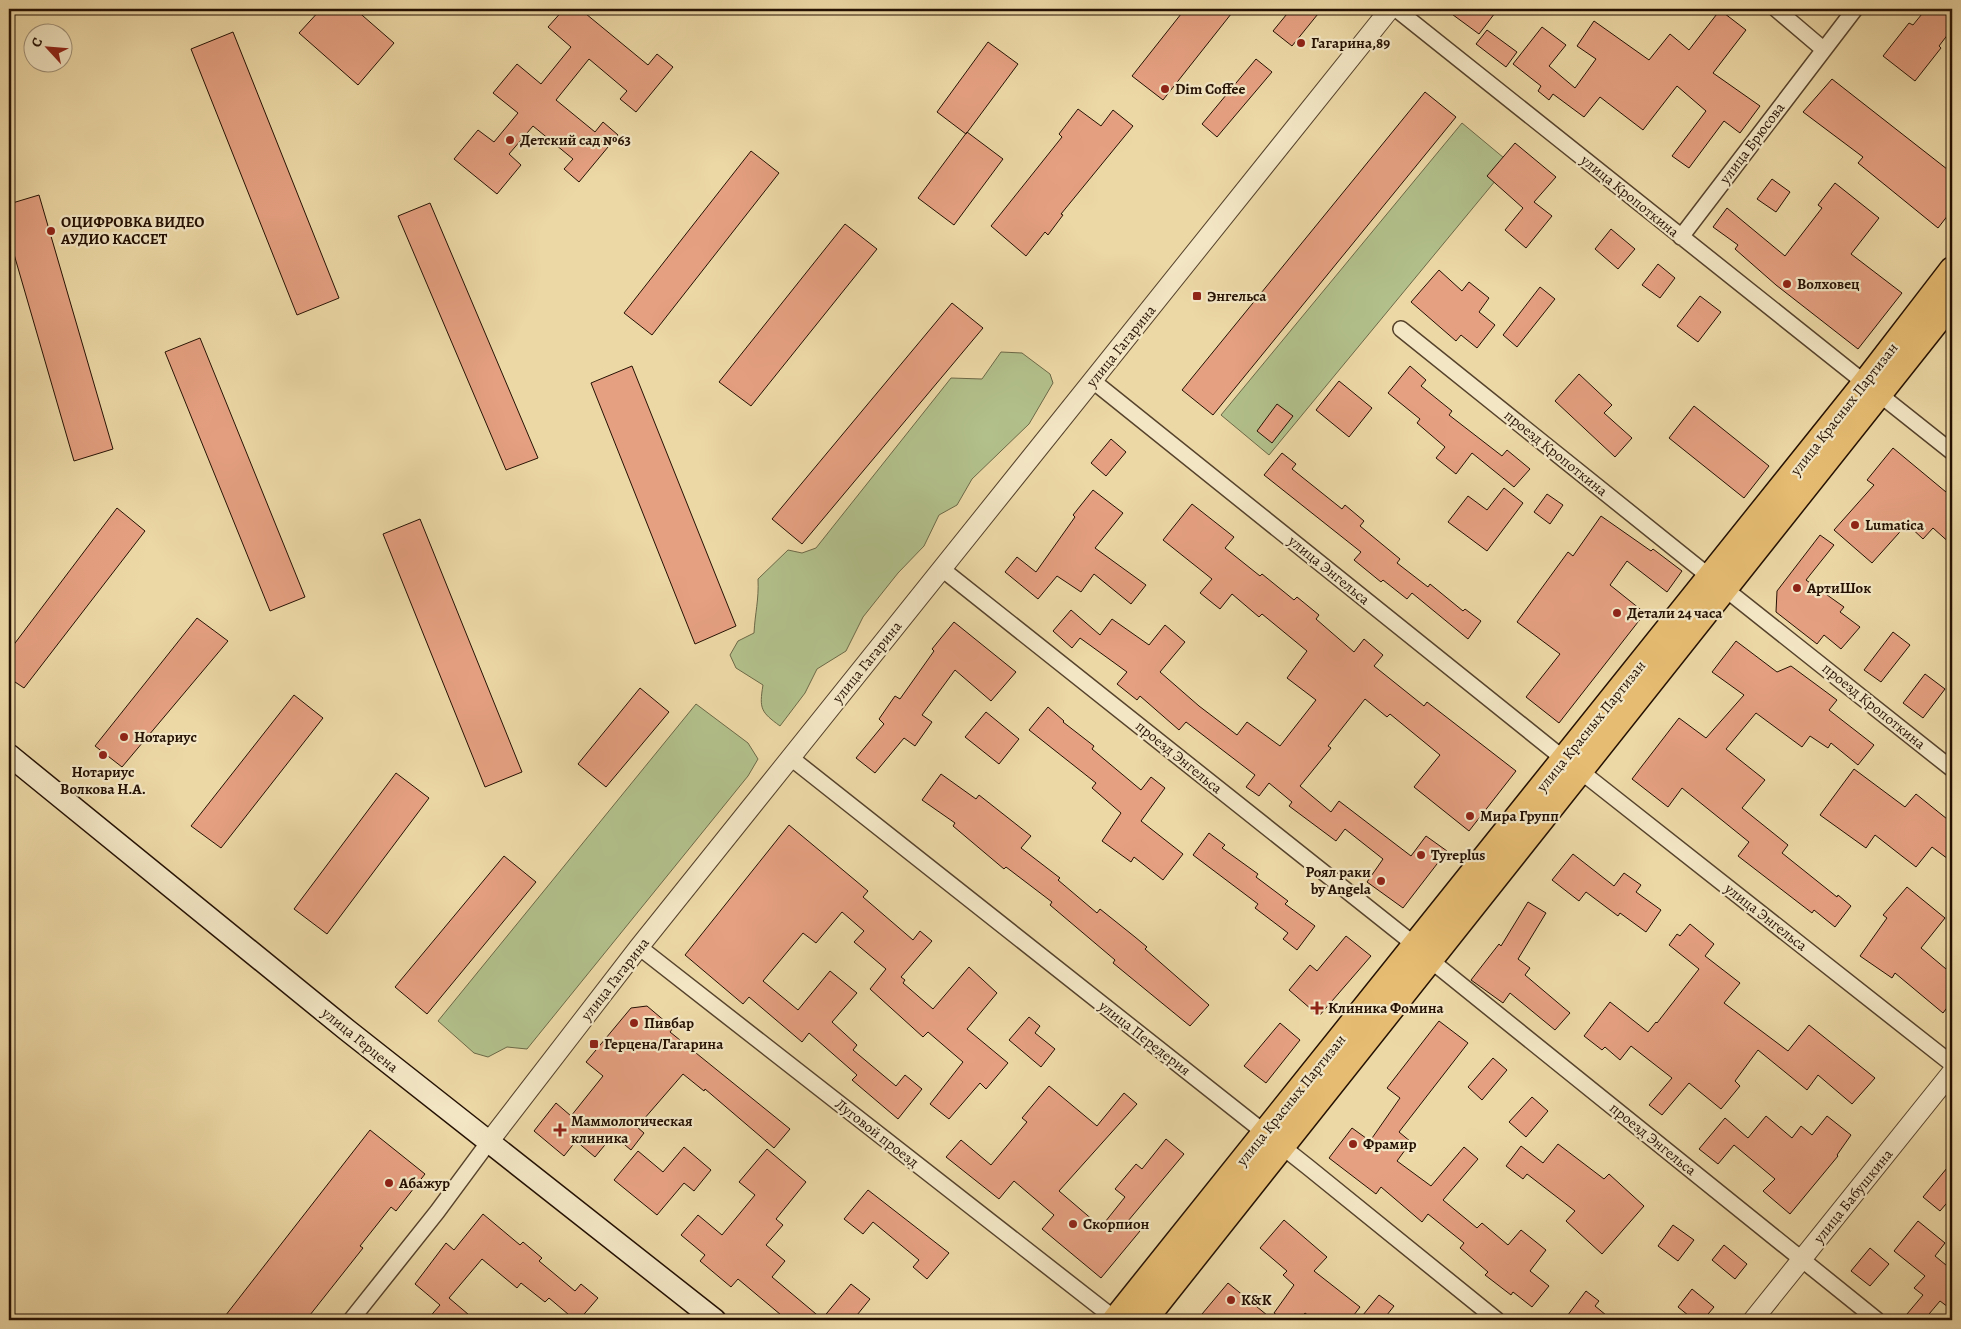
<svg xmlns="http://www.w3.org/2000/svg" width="1961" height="1329" font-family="Alegreya,serif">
	<rect width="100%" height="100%" fill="#ecd8a5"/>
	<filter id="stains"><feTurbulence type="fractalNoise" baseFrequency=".004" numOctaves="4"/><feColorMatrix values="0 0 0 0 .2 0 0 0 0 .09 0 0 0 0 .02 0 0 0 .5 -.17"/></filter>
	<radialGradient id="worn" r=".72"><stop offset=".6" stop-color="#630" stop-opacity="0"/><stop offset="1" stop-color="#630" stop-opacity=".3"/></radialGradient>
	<path fill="#b2c08b" stroke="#6c6847" d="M1462,123l48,40 -241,292 -48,-40z
		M1001,352l21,1 28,21 3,9 -24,41 -57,55 -15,26 -18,10 -15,31 -26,27 -35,44 -17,34 -29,18 -12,24 -25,33c-19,-14 -21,-17 -17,-41l-27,-17 -6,-13 8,-14 16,-8c1,-20 5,-33 4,-54l30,-29 14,3 14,-5 135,-170 31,1z
		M696,704l52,39 10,16 -10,17 -221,273 -20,-2 -19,10 -14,-4 -36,-32z"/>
	<path fill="#e5a081" stroke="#251103" d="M321,9h34l39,34 -36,42 -59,-52z
		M564,9h16l68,56 9,-11 16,13 -37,45 -16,-13 7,-8 -38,-32 -33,41 39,32 8,-10 15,13 -39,47 -15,-13 9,-10 -40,-33 -24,28 12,11 -24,29 -43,-35 24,-29 16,12 24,-29 -25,-20 24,-29 24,20 30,-37 -23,-20z
		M1185,9h50l-72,91 -31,-24z
		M1291,9h31l-30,37 -19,-15z
		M1445,9h53l-19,25z
		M1926,9h26v20l-13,17 2,2 -26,33 -32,-25 26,-33 4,2z
		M1720,10l26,20 -33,43 47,33 -20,27 -16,-12 -35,47 -17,-12 34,-45 -29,-25 -34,44 -43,-33 -16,20 -31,-23 -4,6 -11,-9 3,-5 -28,-22 29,-37 24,18 -17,21 26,22 21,-29 -19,-13 17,-25 55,39 21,-26 19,16z
		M1487,30l30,22 -11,15 -30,-23z
		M233,32l106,266 -42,17 -106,-266z
		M988,42l30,22 -52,70 -29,-22z
		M1256,59l16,13 -55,65 -15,-13z
		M1832,79l120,94v37l-14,18 -80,-65 5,-6 -60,-45z
		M1425,92l31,25 -243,298 -31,-25z
		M1078,109l23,17 12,-16 20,16 -72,88 2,1 -15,20 -3,-3 -19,24 -35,-30 71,-89 -3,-3z
		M967,132l36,27 -49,66 -36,-27z
		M1515,143l41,34 -22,25 18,14 -26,32 -21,-18 18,-22 -36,-32z
		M751,151l28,22 -127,162 -28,-22z
		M1772,179l18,13 -14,20 -19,-13z
		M1835,183l44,35 -28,36 51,39 -44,56 -82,-64 -41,-36 3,-4 -25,-18 14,-19 58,48 37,-48 -4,-3z
		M39,195l74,254 -39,12 -65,-224v-33z
		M430,203l108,255 -32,12 -108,-254z
		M845,224l32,25 -126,157 -32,-24z
		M1611,229l24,20 -17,20 -23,-20z
		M1658,264l17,14 -15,20 -18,-13z
		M1439,270l23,21 7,-9 20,16 -10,14 16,13 -18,23 -16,-13 -5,6 -45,-39z
		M1540,287l15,12 -38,48 -14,-12z
		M1700,296l21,16 -23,30 -21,-16z
		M952,303l31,25 -181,216 -30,-25z
		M200,338l105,259 -35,14 -105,-259z
		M632,366l104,260 -41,18 -104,-261z
		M1410,366l16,14 -5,6 31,25 -3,4 53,41 5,-6 23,19 -16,18 -42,-34 -16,21 -20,-16 9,-11 -28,-24 3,-4 -32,-26z
		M1579,374l33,31 -8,8 28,25 -17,19 -60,-56z
		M1339,381l33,27 -23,29 -33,-27z
		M1277,404l16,12 -21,27 -15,-12z
		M1694,406l75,60 -25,32 -75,-60z
		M1111,439l15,13 -20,24 -15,-13z
		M1893,448l59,49v48l-19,-17 -10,11 -16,-15 -35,39 -38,-33 40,-45 -7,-5z
		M1282,453l14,11 -4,5 50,40 3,-4 19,16 -4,5 40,33 -3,4 31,24 2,-3 33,27 2,-2 16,12 -13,18 -56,-46 -5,6 -24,-19 -2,2 -27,-22 7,-8 -97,-77z
		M1504,488l19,15 -36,48 -39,-29 20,-26 19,14z
		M1093,490l30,23 -28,35 51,37 -15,19 -37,-30 -13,18 -24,-16 -19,23 -33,-27 12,-15 19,15 39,-55 -2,-2z
		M1547,494l16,11 -13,19 -16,-12z
		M1192,504l42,33 -9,11 35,28 2,-2 32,26 3,-3 22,18 -3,4 38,33 10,-13 19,16 -9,11 50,40 3,-4 89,69 -47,60 -55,-44 26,-32 -50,-41 -3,3 -22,-18 -37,47 3,2 -31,38 31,26 8,-11 72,55 15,-20 21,15 -44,57 -36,-26 16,-23 -38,-30 -9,12 -47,-35 3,-4 -23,-19 -10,13 -13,-9 9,-12 -30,-23 -39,-30 -7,8 -39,-34 -3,4 -20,-16 10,-12 -47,-34 -8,10 -19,-17 18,-21 29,25 12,-16 37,26 16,-20 20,17 -25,30 39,34 38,29 10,-13 33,24 36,-46 -29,-22 20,-27 -45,-37 -3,3 -27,-23 -12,15 -20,-16 12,-14 -49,-39z
		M117,508l28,23 -121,157 -15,-10v-27z
		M1601,516l50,35 2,-2 29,22 -15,21 -40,-31 -17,24 35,28 -86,110 -33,-26 34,-43 -43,-32 51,-70 5,4z
		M420,519l102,253 -37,15 -102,-253z
		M1820,535l14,10 -28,35 38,27 -4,5 20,15 -19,22 -17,-14 -7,9 -41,-32 1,-21z
		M197,618l31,23 -106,126 -27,-21z
		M954,622l62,50 -25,29 -36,-31 -33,45 10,7 -17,24 -11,-8 -29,35 -19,-15 28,-34 -5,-5 16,-23 5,3 34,-48 -2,-2z
		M1893,632l17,13 -29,37 -17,-12z
		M1736,641l41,31 14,-6 46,34 -8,10 45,35 -16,20 -27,-22 -3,5 -18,-12 -8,11 -46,-34 -30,36 39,31 -23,28 46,37 -6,8 55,44 1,-2 13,11 -16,21 -21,-17 -2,3 -74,-57 11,-14 -67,-54 -14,19 -36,-28 47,-61 27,20 38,-43 -32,-23z
		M1925,674l20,15 -22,29 -20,-15z
		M640,688l29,24 -63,75 -28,-23z
		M294,695l29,23 -102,130 -30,-22z
		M1048,707l16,14 -1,1 31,24 -2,3 49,41 10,-13 14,11 -24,33 42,33 -20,26 -29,-23 -3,5 -29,-21 19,-28 -29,-25 4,-5 -67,-53z
		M986,712l33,27 -20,25 -34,-27z
		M1854,769l51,38 11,-13 36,29v39l-20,-15 -16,20 -41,-32 -9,13 -46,-33z
		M396,773l33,25 -102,136 -33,-25z
		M941,774l35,25 3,-4 52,41 -10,12 39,30 -2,2 39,33 3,-4 35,28 12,10 -2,2 64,56 -19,21 -77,-63 2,-3 -65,-55 2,-3 -46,-35 -2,2 -51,-43 2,-3 -33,-23z
		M789,825l79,66 -5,6 50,43 7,-9 12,10 -31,36 4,3 -2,3 30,26 36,-42 28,26 -30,36 41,34 -22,26 -6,-6 -31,36 -19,-15 33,-42 -35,-30 -5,5 -53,-48 16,-20 -32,-27 10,-11 -22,-19 -26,31 -13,-10 -40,48 35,29 32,-39 27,22 -25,29 25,23 -4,5 43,36 9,-11 17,14 -24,30 -46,-39 5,-5 -48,-42 -7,9 -53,-45 -6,7 -58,-49z
		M1209,833l16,12 -3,3 36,26 -2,3 32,24 -3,3 30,22 -18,24 -14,-11 5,-6 -33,-25 3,-4 -65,-49z
		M1573,854l41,32 10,-13 17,12 -5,7 25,18 -15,22 -26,-19 -2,3 -32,-24 -7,9 -27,-21z
		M504,856l32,26 -109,132 -32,-27z
		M1907,887l38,31 -24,30 31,26v27l-9,12 -48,-40 -3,5 -32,-22 27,-38 -4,-3z
		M1528,902l18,11 -28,46 12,9 -5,7 45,38 -15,17 -45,-37 -7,10 -32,-23 28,-36 2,2z
		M1690,924l24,20 -9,12 35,27 -16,20 64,48 21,-26 66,53 -23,26 -34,-29 -11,15 -49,-40 -23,31 5,5 -19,23 -32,-26 -27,32 -13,-10 23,-27 -41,-32 -11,14 -15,-13 -3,3 -18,-14 26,-34 38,30 8,-10 1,1 42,-54 -30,-24 8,-11 3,2z
		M1346,936l25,20 -52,60 -30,-26 21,-25 7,6z
		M647,1006l26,22 -3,4 120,97 -16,19 -69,-59 -1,2 -21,-17 -46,53 7,6 -13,17 -18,-15 -18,22 -19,-16 -12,15 -30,-25 22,-28 15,13 32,-40 -17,-14 45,-54z
		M1029,1017l11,9 -5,7 20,16 -14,18 -32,-27z
		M1439,1021l29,22 -69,89 12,10 -14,19 34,25 33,-39 14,12 -35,41 34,28 5,-5 26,22 13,-15 25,20 -16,21 19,15 -17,21 -19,-15 -2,3 -26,-20 3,-3 -28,-24 4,-5 -36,-29 -6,8 -41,-35 -5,7 -47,-36 23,-30 18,13 30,-43 -13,-10z
		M1280,1023l20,17 -34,43 -22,-17z
		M1493,1058l14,12 -25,30 -14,-13z
		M1049,1086l48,40 27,-33 13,11 -78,87 42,36 24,-30 -10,-8 21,-25 6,5 24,-30 18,15 -56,67 12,10 -39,47 -59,-49 12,-14 -40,-34 -15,18 -53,-42 15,-17 30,25 36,-43 -5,-4z
		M1532,1097l16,14 -22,26 -17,-15z
		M1766,1116l26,22 9,-12 11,9 15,-19 24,19 -14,20 1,1 -48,58 -27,-23 12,-12 -41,-34 -16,19 -19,-15 26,-31 23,20z
		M370,1130l55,44 -29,37 -5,-4 -31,39 3,2 -57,72h-84z
		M1558,1144l46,35 5,-5 35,32 -42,48 -36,-33 9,-10 -48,-37 -4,5 -17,-13 15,-20 22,17z
		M684,1147l27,23 -17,21 -10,-8 -27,32 -43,-35 24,-29 25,21z
		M767,1149l39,33 -30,37 7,6 -17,20 19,16 -13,16 50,42 29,-35 19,15 -17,21h-66l-49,-41 -7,8 -31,-26 5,-6 -24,-20 17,-20 24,20 33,-40 -16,-13z
		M1952,1162v35l-12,14 -17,-14z
		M868,1190l81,63 -22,26 -14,-12 6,-7 -46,-38 -10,12 -19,-15z
		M483,1214l37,31 3,-3 19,16 -3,3 36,30 6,-7 17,14 -19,22h-4l-26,-22 -4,4 -24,-19 -4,5 -35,-29 -33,39 26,22h-48l13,-15 -25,-21 31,-41 8,7z
		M1284,1220l43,37 -13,14 46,36 -10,13h-36l-9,-7 -6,7h-15l-10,-7 20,-28 -11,-10 4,-4 -27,-23z
		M1918,1221l27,22 -10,13 17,14v40l-12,-9 -16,19h-9l-8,-6 16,-19 -9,-7 11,-12 -31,-25z
		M1673,1225l21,15 -16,21 -20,-15z
		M1724,1245l23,19 -12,15 -23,-19z
		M1870,1248l19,16 -19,22 -19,-15z
		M1228,1283l45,37h-76z
		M1692,1289l22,18 -11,13h-9l-16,-13z
		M1586,1291l13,10 -4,5 17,14h-48z
		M1379,1295l15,11 -11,14h-24z"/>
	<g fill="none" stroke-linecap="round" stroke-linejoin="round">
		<g stroke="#57432c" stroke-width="18">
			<path id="minor" d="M1396,9l469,374
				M1776,9l47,40
				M1681,237l174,-228
				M1401,329l309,248
				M1093,381l471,378
				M1879,394l73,58
				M942,569l473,376
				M1724,588l228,181
				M791,758l517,409 189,153
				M1579,770l373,294
				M639,947l476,372
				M1429,959l448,361
				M351,1320l86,-108 51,-69"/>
		</g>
		<g stroke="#57432c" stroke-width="21">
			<path id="tertiary" d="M488,1143l151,-196 751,-938
				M1753,1320l199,-248"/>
		</g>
		<g stroke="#251103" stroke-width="24">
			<path id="secondary" d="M9,755l338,275 368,290"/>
		</g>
		<g stroke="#251103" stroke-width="28">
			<path id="trunk" d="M1115,1320l750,-937 87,-113
				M1144,1320l808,-1018"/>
		</g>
		<use href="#minor" stroke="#f3e6c4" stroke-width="15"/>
		<use href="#tertiary" stroke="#f3e6c4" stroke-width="19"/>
		<use href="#secondary" stroke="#f3e6c4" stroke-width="21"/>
		<use href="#trunk" stroke="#e6bc72" stroke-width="25"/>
	</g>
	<g fill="#8f2418" stroke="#f3e6c4" stroke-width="2">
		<circle cx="1301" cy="43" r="5"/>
		<circle cx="1165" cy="89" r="5"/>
		<circle cx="510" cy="140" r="5"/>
		<circle cx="51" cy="231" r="5"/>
		<circle cx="1787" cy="284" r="5"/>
		<rect x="1192" y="291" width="10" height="10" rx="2.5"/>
		<circle cx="1855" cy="525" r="5"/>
		<circle cx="1797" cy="588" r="5"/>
		<circle cx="1617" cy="613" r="5"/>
		<circle cx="124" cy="737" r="5"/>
		<circle cx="103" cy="755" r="5"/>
		<circle cx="1470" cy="816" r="5"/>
		<circle cx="1421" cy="855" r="5"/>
		<circle cx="1381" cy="881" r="5"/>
		<path d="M1314.5 1000.5h5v5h5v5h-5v5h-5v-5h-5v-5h5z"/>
		<circle cx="634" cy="1023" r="5"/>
		<rect x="589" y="1039" width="10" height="10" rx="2.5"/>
		<path d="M557.5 1122.5h5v5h5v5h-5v5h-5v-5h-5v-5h5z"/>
		<circle cx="1353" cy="1144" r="5"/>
		<circle cx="389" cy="1183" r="5"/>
		<circle cx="1073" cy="1224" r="5"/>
		<circle cx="1231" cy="1300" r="5"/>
	</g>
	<g text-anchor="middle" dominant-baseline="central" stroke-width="4.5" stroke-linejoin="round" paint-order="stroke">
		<g font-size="15" font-weight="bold" fill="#251103" stroke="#f3e6c4" text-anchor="start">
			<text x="1311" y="43">Гагарина,89</text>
			<text x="1175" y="89">Dim Coffee</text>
			<text x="520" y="140">Детский сад №63</text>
			<text x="61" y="222">ОЦИФРОВКА ВИДЕО<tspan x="61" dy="17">АУДИО КАССЕТ</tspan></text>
			<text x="1797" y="284">Волховец</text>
			<text x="1207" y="296">Энгельса</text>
			<text x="1865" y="525">Lumatica</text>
			<text x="1807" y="588">АртиШок</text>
			<text x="1627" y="613">Детали 24 часа</text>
			<text x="134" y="737">Нотариус</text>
			<text x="103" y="772" text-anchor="middle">Нотариус<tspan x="103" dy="17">Волкова Н.А.</tspan></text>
			<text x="1480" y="816">Мира Групп</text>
			<text x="1431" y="855">Tyreplus</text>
			<text x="1371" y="872" text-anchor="end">Роял раки<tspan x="1371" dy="17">by Angela</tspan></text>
			<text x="1328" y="1008">Клиника Фомина</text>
			<text x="644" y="1023">Пивбар</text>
			<text x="604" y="1044">Герцена/Гагарина</text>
			<text x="571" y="1121">Маммологическая<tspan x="571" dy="17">клиника</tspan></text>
			<text x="1363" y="1144">Фрамир</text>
			<text x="399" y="1183">Абажур</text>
			<text x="1083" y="1224">Скорпион</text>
			<text x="1241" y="1300">K&amp;K</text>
		</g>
		<g font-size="15" fill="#251103" stroke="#f3e6c4">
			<text transform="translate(1752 143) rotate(-53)">улица Брюсова</text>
			<text transform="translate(1630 196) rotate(39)">улица Кропоткина</text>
			<text transform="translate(1121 346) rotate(-51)">улица Гагарина</text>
			<text transform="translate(1844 409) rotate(-52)">улица Красных Партизан</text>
			<text transform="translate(1556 453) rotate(39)">проезд Кропоткина</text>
			<text transform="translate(1329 570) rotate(39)">улица Энгельса</text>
			<text transform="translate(867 662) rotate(-51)">улица Гагарина</text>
			<text transform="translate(1874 706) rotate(39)">проезд Кропоткина</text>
			<text transform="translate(1591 726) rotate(-51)">улица Красных Партизан</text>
			<text transform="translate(1179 757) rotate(39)">проезд Энгельса</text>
			<text transform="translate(1766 917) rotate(38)">улица Энгельса</text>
			<text transform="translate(615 979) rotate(-52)">улица Гагарина</text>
			<text transform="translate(1145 1038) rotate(38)">улица Передерия</text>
			<text transform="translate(360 1040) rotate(39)">улица Герцена</text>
			<text transform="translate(1291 1100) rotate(-51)">улица Красных Партизан</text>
			<text transform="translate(877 1133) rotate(38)">Луговой проезд</text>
			<text transform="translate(1653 1139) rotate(39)">проезд Энгельса</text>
			<text transform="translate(1853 1196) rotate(-51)">улица Бабушкина</text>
		</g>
	</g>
	<rect width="1961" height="1329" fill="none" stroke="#ecd8a5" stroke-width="30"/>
	<rect x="10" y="10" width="1941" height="1309" fill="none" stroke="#251103" stroke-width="2.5"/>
	<rect x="15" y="15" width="1931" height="1299" fill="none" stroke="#251103"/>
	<g transform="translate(48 48) rotate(296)"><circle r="24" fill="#f3e6c4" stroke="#a19177"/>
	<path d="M0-4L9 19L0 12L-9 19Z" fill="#8f2418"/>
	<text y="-8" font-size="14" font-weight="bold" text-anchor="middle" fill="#251103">С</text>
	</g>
	<rect width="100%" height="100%" filter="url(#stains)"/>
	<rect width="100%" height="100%" fill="url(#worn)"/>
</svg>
